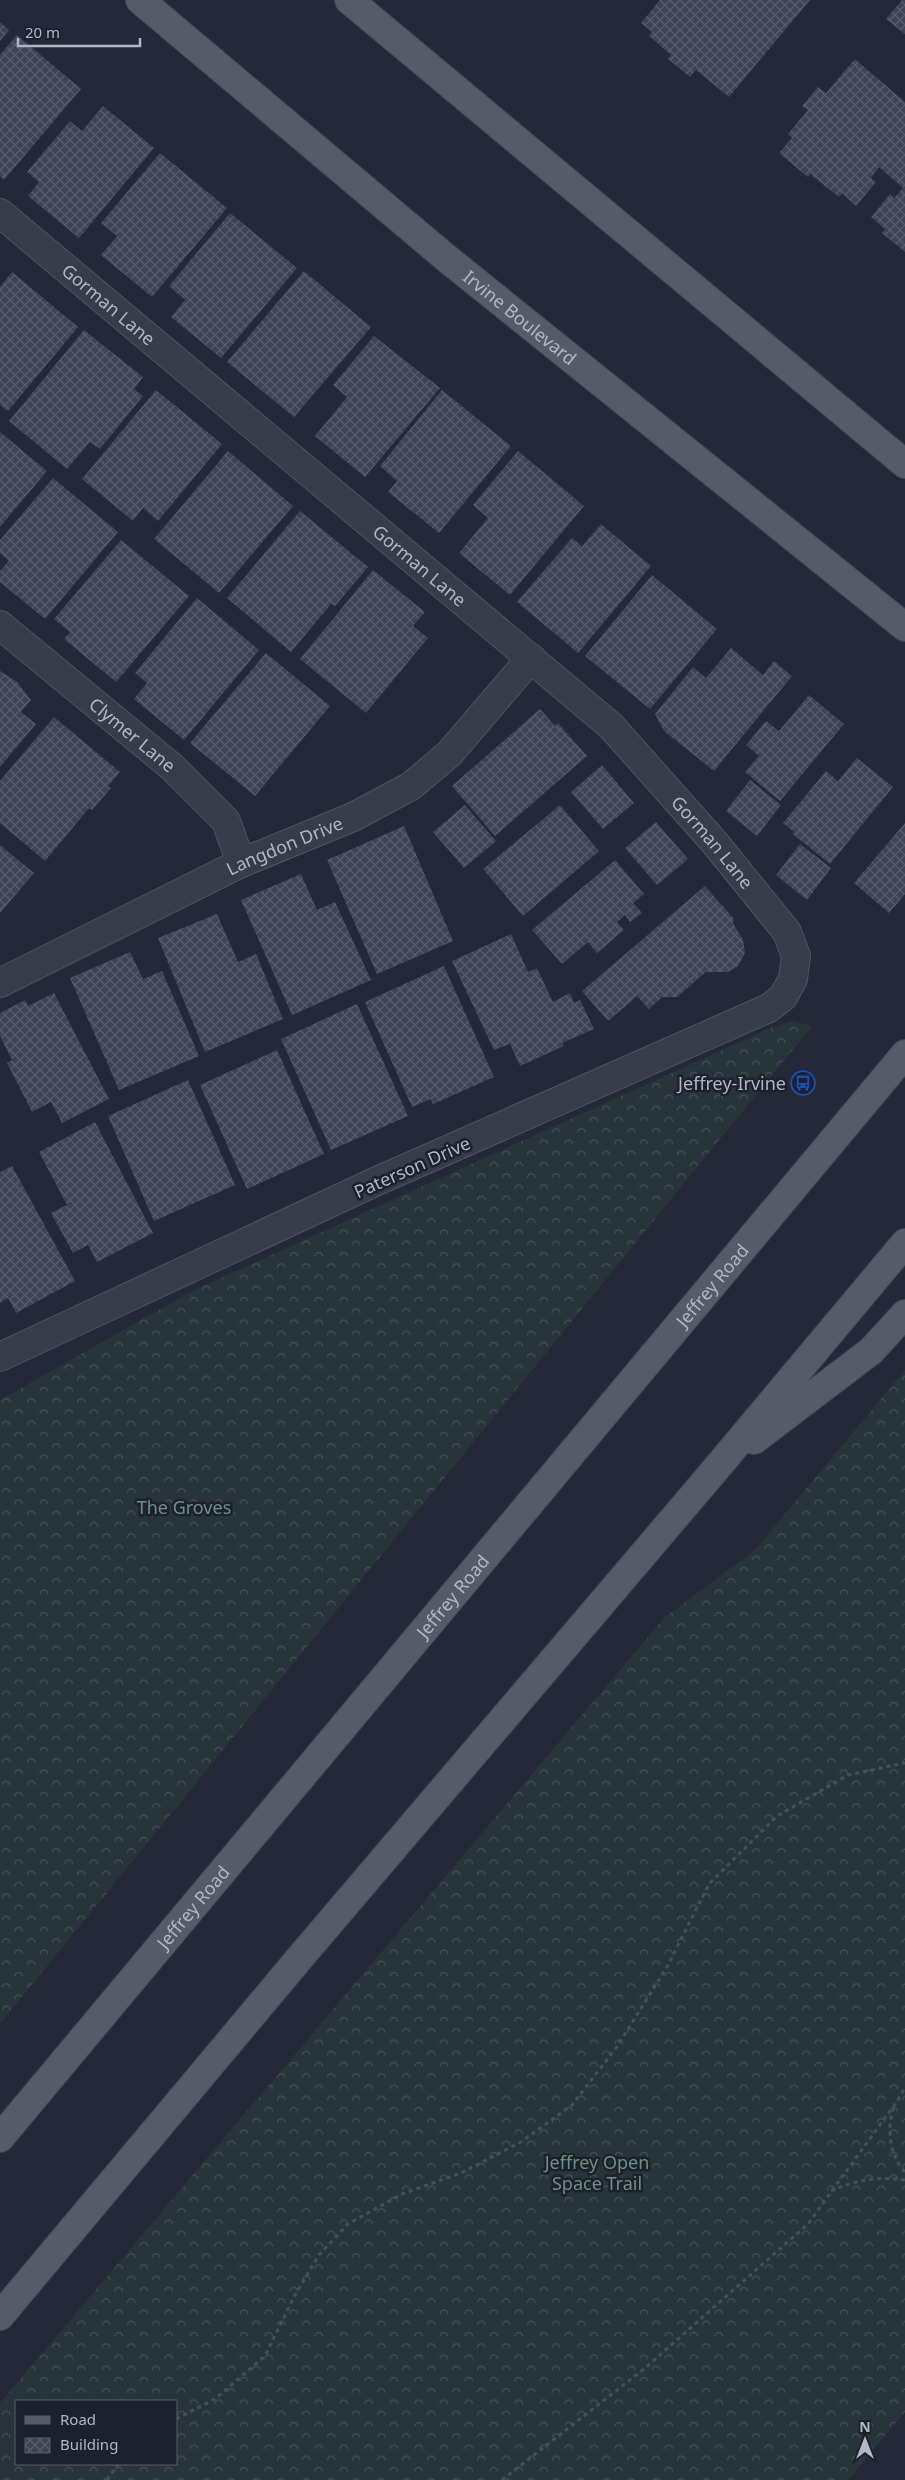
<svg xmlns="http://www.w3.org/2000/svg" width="905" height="2480" font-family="'Noto Sans',sans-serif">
	<defs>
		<pattern id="forest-crowns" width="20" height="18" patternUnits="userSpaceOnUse" patternTransform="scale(1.25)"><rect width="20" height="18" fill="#27353a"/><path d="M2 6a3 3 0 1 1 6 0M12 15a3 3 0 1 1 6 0" fill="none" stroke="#445055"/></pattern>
		<pattern id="building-cross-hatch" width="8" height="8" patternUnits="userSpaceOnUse" patternTransform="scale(1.25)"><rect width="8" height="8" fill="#3e4356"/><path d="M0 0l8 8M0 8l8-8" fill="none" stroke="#585c6d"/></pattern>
	</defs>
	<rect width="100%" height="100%" fill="#242838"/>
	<path fill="url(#forest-crowns)" fill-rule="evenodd" d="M793,1021l19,5 -812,998v-624l196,-111 579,-263z
		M905,1370v1042l-57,68h-848v-77l664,-785 91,-68zM16,2401h160v63h-160z"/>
	<path fill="url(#building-cross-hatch)" d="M660,0h150l-81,97 -33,-27 -6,7 -22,-18 3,-4 -22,-19 3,-4 -11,-9z
		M902,0h3v34l-19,-15z
		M0,22l9,8 -9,11z
		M17,35l64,54 -77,91 -4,-4v-121z
		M855,59l50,43v150l-23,-19 3,-4 -14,-12 19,-23 4,4 9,-10 -24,-21 -8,11 5,4 -20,24 -14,-13 -3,4 -29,-23 -2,3 -29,-24 13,-15 -4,-4 20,-24 -6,-4 16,-19 8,6z
		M103,106l51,42 -75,90 -51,-42 11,-14 -12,-10 43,-51 12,10z
		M160,153l67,55 -75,89 -51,-42 16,-19 -16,-13z
		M230,213l67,55 -76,90 -50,-41 14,-17 -16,-14z
		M304,271l67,56 -77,90 -67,-55z
		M12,272l66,55 -70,84 -8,-6v-118z
		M84,330l59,47 -9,12 9,7 -43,53 -10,-7 -23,27 -58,-48z
		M374,336l66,52 -75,89 -50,-41 32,-39 -14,-12z
		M156,390l66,54 -64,77 -15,-13 -10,13 -51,-42z
		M442,390l69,56 -72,87 -51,-41 9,-11 -17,-15z
		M0,432l47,39 -47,56z
		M228,451l65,55 -74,87 -65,-54z
		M518,451l66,55 -74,89 -51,-42 29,-35 -15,-13z
		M53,478l65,54 -73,87 -45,-37v-11l9,-10 -9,-8v-13z
		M300,511l68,56 -33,39 -4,-2 -40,48 -64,-54z
		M601,524l50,42 -73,87 -61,-51 55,-64 10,8z
		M121,540l68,56 -73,86 -52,-43 6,-7 -16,-13z
		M373,570l52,42 -12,14 15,12 -62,75 -66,-54z
		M652,575l65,54 -67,80 -65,-53z
		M197,598l62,52 -75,90 -50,-41 13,-16 -12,-10z
		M731,648l32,27 11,-14 18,15 -78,95 -50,-40 -9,-17 38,-47 13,11z
		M266,653l64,53 -75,90 -65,-53z
		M0,671l17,11 14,18 -10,12 15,12 -36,43z
		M809,695l35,29 -64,77 -35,-29 14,-16 -13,-11 20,-24 13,10z
		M540,709l15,17 3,-3 29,33 -92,80 -43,-50z
		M54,717l66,55 -12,14 3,2 -19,22 -3,-2 -44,53 -45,-38v-42z
		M857,758l36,29 -63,77 -37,-30 1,-2 -11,-9 43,-52 12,10z
		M602,765l32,38 -31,26 -32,-37z
		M750,780l31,25 -24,31 -31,-25z
		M465,805l31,36 -32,27 -31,-36z
		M560,805l39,46 -76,65 -40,-47z
		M656,822l32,37 -31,26 -32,-37z
		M905,823v71l-16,19 -35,-30z
		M404,826l49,115 -76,33 -50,-114z
		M800,844l31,24 -24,32 -31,-25z
		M0,845l34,28 -34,40z
		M615,860l29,34 -11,9 9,10 -12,9 -5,-7 -8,7 7,8 -27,23 -9,-11 -26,22 -30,-34z
		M301,874l16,36 18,-8 36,78 -79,35 -51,-115z
		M705,886l29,33 -1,4 10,17 2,13 -7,13 -10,6h-22l-29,25h-15l-13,12 -12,-13 -29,25 -26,-30z
		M217,914l21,48 18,-8 27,65 -78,33 -47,-114z
		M511,934l17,38 9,-4 16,34 17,-9 4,10 6,-3 14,29 -32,14 2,3 -44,20 -10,-22 -16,6 -42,-89z
		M130,952l13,27 19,-8 37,85 -80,34 -49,-112z
		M444,966l50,111 -61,27 -2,-5 -19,8 -47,-105z
		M54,993l55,106 -47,24 -11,-21 -19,10 -25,-49 5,-3 -12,-24v-23l25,-13 3,6z
		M357,1004l51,112 -77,34 -50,-111z
		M277,1050l47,104 -77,35 -47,-104z
		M188,1080l47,105 -81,36 -46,-105z
		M95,1122l58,111 -56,29 -9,-17 -15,8 -22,-40 16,-8 -28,-53z
		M12,1166l63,115 -59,32 -8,-15 -8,5v-131z"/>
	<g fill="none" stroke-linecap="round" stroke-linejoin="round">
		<g stroke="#505361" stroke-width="30">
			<g id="street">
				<path id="s1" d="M0,213l611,513 104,117 72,89 9,24 -3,23 -10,18 -14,11 -392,173 -377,176"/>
				<path id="s2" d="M0,625l172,142 54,54 15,42"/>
				<path id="s3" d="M0,983l241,-120 112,-46 58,-31 38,-32 82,-96"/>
			</g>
		</g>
		<g stroke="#414452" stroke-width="30">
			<g id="primary">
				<path id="s4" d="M140,0l305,257 460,370"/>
				<path d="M349,0l556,464"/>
				<path d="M754,1440l117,-89 34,-37"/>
				<path id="s5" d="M0,2138l905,-1084"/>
				<path d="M0,2316l298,-356 417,-490 190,-227"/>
			</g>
		</g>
		<path stroke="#445057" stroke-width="3" stroke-dasharray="4 4" stroke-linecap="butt" d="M894,2108c-8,19 -4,49 11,64
			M831,2191c24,-11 48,-15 74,-11
			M176,2419l39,-20 50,-43 29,-59 25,-42 29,-31 54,-30 59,-21 60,-31 51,-37 44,-57 51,-81 42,-83 68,-68 71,-41 57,-12
			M107,2480l11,-16
			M502,2480l142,-111 164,-145 90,-124 7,-13"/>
		<use href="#street" stroke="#383b49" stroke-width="28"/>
		<use href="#primary" stroke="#565a69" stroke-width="28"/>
	</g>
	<defs>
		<g id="bus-ring" transform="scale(1.25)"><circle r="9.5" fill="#1d202e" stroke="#1a4fb4" stroke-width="1.5"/><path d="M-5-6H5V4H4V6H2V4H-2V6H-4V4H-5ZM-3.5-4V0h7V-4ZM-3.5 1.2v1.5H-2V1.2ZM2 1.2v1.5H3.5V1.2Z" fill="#1a4fb4"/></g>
	</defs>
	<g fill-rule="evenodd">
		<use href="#bus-ring" x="803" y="1083"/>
	</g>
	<g text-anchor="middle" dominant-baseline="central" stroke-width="5" stroke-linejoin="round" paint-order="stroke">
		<g font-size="18" fill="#b3b6c5" stroke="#1d202e">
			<text stroke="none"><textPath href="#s1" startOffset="142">Gorman Lane</textPath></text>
			<text stroke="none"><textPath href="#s4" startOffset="495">Irvine Boulevard</textPath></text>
			<text stroke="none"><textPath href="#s1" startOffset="548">Gorman Lane</textPath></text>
			<text stroke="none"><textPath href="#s2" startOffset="172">Clymer Lane</textPath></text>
			<text stroke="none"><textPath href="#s1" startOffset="952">Gorman Lane</textPath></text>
			<text stroke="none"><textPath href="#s3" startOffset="316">Langdon Drive</textPath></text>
			<text transform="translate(412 1167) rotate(-24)">Paterson Drive</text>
			<text stroke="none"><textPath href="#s5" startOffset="1111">Jeffrey Road</textPath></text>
			<text stroke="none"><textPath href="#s5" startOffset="706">Jeffrey Road</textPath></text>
			<text stroke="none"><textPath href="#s5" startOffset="301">Jeffrey Road</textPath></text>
		</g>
		<g font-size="18" fill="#b3b6c5" stroke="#1d202e" text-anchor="end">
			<text x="786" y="1083">Jeffrey-Irvine</text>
		</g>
		<g font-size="18" fill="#6c937e" stroke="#1d202e">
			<text x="184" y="1507">The Groves</text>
			<text x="597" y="2162">Jeffrey Open<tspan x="597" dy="21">Space Trail</tspan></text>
		</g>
	</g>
	<rect x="15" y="2400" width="162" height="65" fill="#1d202e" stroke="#595c6a"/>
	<rect x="25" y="2416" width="25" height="8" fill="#565a69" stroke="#595c6a"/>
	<text x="60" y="2425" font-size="15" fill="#b3b6c5">Road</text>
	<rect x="25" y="2438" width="25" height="15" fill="url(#building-cross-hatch)" stroke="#595c6a"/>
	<text x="60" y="2450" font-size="15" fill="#b3b6c5">Building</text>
	<g transform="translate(865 2440)" stroke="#1d202e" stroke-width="4" paint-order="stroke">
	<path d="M0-4L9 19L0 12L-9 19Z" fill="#b3b6c5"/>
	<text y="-8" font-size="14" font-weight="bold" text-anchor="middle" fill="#b3b6c5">N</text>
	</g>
	<path d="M18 38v8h122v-8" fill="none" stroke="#b3b6c5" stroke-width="2.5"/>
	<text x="25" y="38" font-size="15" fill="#b3b6c5" stroke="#1d202e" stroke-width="4" paint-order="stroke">20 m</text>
</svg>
